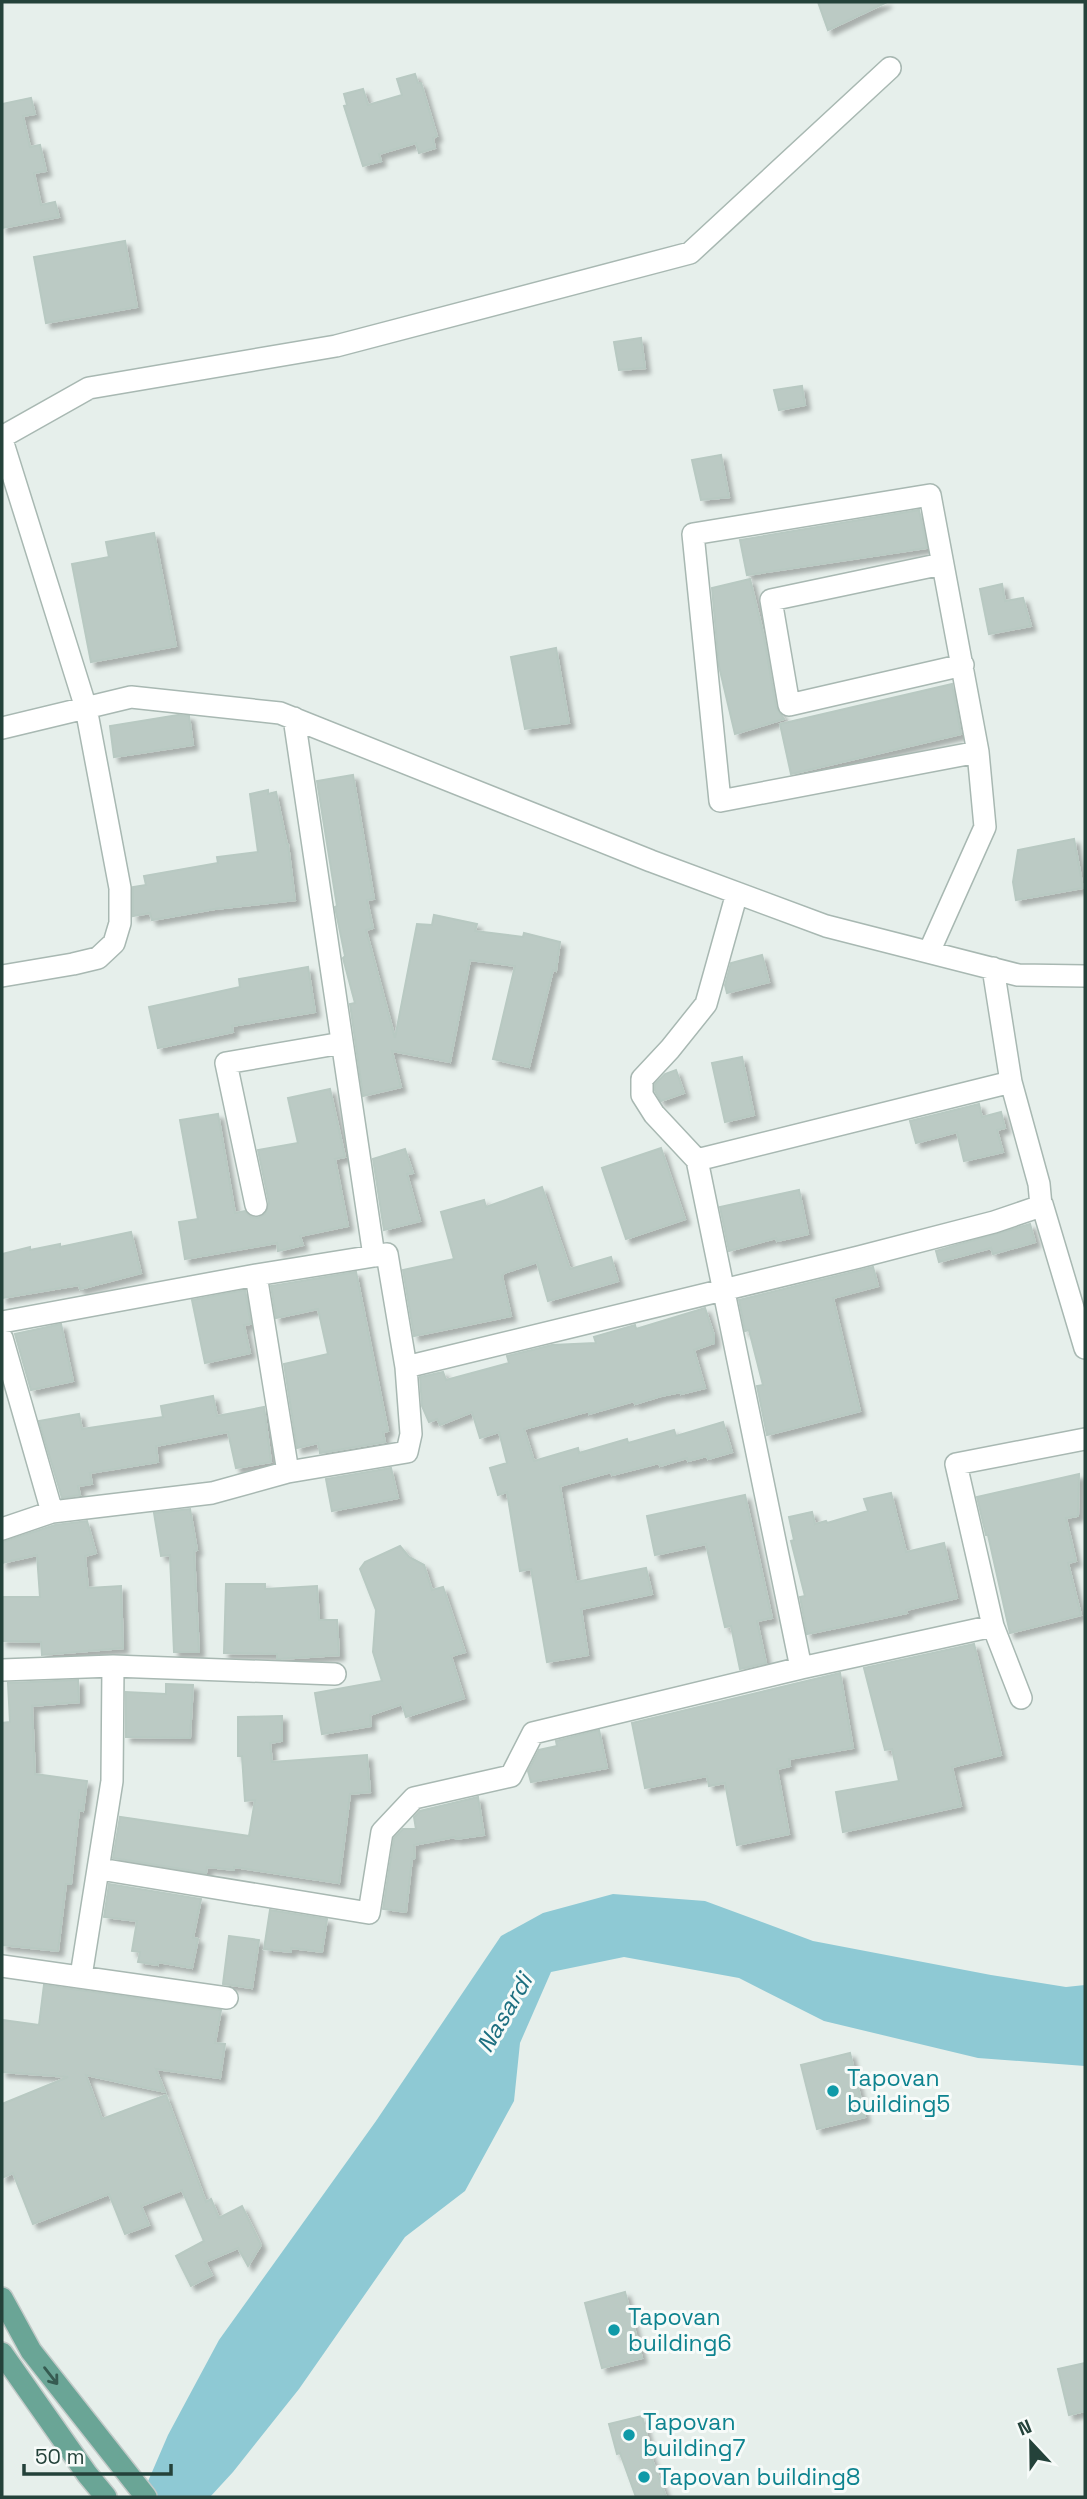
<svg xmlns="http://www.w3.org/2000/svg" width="1087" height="2499" font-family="'Space Grotesk',sans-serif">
	<defs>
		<filter id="shadow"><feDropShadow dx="5" dy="5" stdDeviation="2" flood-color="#0004"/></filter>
	</defs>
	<rect width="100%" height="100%" fill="#e6efeb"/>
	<path fill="#8ec9d4" d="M613,1894l92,7 108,40 178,34 75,12 19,-2v81l-107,-8 -154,-37 -85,-43 -115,-21 -73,15 -31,71 -6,58 -49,90 -60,46 -106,152 -66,83 -23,25h-77l13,-11 22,-51 51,-95 157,-219 125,-185 42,-23z"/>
	<path fill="#bbcac4" stroke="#b8c9c2" stroke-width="2" filter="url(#shadow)" d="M818,2h69l-59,28z
		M415,74l3,9h3l16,53 -4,2 2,10 -16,5 -3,-10 -37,11 2,7 -18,5 -19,-60 3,-1 -3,-11 19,-5 5,16 34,-10 -5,-16z
		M31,98l4,16 -12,2 7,31 10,-2 6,26 -12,2 7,32 14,-3 4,15 -57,11v-124z
		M125,241l12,66 -91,16 -12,-66z
		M641,338l4,30 -26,2 -5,-28z
		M802,386l3,19 -26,5 -5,-20z
		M721,455l8,42 -28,3 -9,-40z
		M919,510l8,38 -180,27 -7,-35z
		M154,533l22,113 -85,16 -19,-98 37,-7 -3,-15z
		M750,579l14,58 12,70 8,12 -49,15 -16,-68 -7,-78z
		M1002,584l3,17 18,-3 8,28 -42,8 -9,-45z
		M556,648l13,75 -44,6 -14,-72z
		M952,684l9,50 -170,40 -11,-50z
		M178,715l11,1 4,29 -79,12 -4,-31z
		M353,775l21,124 -7,1 6,28 -7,2 29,108 22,-114 15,1 2,-10 43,9 -2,7 48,6 1,-4 36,9 -4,29 -3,-1 -24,97 -36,-8 22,-93 -45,-6 -20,102 -58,-11 9,36 -38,9 -13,-92 5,-1 -12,-45 2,-2 -10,-49 2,-1 -20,-125z
		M268,790v4l8,-2 11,52h1l7,56 -80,9 -63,11 -2,-7 -17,3v-29l13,-2 -2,-9 74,-13 -1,-6 41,-5 -8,-58z
		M1074,839l9,49 -67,12 -3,-18 5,-32z
		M762,955l7,27 -42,11 -2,-8 6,-22z
		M308,967l7,45 -83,14 1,6 -75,16 -9,-41 91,-20 -1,-8z
		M742,1057l12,58 -29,7 -13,-59z
		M676,1070l8,23 -23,8 -6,-10v-7l10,-10z
		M330,1089l15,68 -10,2 13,67 -48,10 3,9 -25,6 -1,-8 -92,16 -6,-37 19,-3 -18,-99 38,-6 17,99 10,-2 6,6 7,1 7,-4 4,-11 -11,-53 40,-7 -10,-45z
		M979,1104l3,13 19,-5 4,16 -8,2 6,22 -39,9 -7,-29 -41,11 -6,-22z
		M661,1148l24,71 -59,20 -24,-71z
		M405,1149l8,24 -6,1 13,47 -36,9 -11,-71z
		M542,1187l28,82 41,-12 7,24 -70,20 -11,-39 -33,11 -2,3 9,40 -97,20 -11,-66 51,-11 -13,-47 43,-12 2,7z
		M799,1190l9,44 -31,7 -1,-3 -47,13 -9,-44z
		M1030,1224l5,18 -42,12 -2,-6 -52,14 -3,-11z
		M131,1232l10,41 -61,16 -1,-4 -77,13v-44l28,-7v3l30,-6v3z
		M873,1267l5,19 -45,12 27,113 -93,24 -10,-49 6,-1 -14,-55 -4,1 -6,-31z
		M356,1272l32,159 -5,1 2,10 -65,11 -2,-10 -21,5 -13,-84 44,-10 -10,-45 -42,9 -5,-32z
		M245,1290l6,34 -7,1 6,28 -45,10 -13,-63z
		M705,1308l9,27v8l-20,7 11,38 -24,6v-2l-20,4 -26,8 -1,-3 -45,13v-3l-65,18 10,32 44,-13 1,5 48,-14 1,4 46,-13 2,6 47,-14 9,30 -24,7 -1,-3 -19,5 -1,-3 -27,8 -1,-3 -47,12 -1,-3 -51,14 16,96 70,-14 6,26 -71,15 7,46 -41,7 -16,-93 -11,2 -13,-79 -9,3 -8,-27 17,-5 -8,-31 -19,6 -8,-26 -32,13 -3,-6 -8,3 -7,-16 -2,-29 23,-5 3,8 63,-17 -2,-7 45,-11 44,-2 -2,-6 41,-12 1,4z
		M61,1324l12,57 -42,9 -16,-56z
		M213,1396l4,20 47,-9 7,55 -35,6 -8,-36 -72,14 2,16 -68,11 2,11 -14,2 2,9 -18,3 -23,-77 40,-7 3,15 81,-12 -2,-11z
		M391,1468l7,30 -66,13 -6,-32z
		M1079,1474l-1,42 -12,2 10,43 -8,2 13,52 -71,18 -22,-98h-2l-9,-38z
		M891,1493l15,59 38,-9 13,55 -51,12 1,3 -100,21 -7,-37 5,-1 -14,-55 3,-1 -5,-23 23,-5 3,12 11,-3 1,2 41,-12 -4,-12z
		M745,1495l27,123 -15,3 9,42 -26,6 -9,-43 -6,1 -19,-83 -51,11 -8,-39z
		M190,1509l7,41 -3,1 5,101h-25l-4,-97 -9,1 -7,-43z
		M87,1521l9,32 -11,3 3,32 33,-2 2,62 -81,7 -1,-13 -39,-1v-44h38l-3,-42 -35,8v-21l53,-17z
		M400,1546l9,11 15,8 8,25 11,-3 22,65 -14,4 13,42 -58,19 -4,-13 -32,11 1,11 -49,8 -7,-41 67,-12 -9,-29 3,-42 -16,-41 5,-7z
		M226,1584h39v5l52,-3 2,34h18l2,35 -59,4h-3v-5l-53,-1z
		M974,1644l27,111 -49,12 9,39 -118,26 -7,-40 63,-11 -7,-32 -7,1 -21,-82z
		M840,1673l13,75 -64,11 1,7 -13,3 12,65 -52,11 -12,-62 -16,3 -2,-10 -62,12 -13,-65z
		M78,1680l1,22 -47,4 3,68 52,7 -4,30 -4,-1 -8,74h-5l-8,67 -56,-6v-222l8,-1 -2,-39z
		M166,1684l27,1 -3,53 -64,-1v-45l40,2z
		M282,1716v25l-12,2 2,19 95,-7 3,37 -20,2 -11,89 -105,-16v3l-27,-3 -1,6 -93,-15 7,-41 129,19 6,-36 -10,1 -3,-45h-4v-39z
		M599,1730l8,38 -76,14 -3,-11 11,-21 18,-4 -1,-5z
		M478,1797l6,38 -28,4 -1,-2 -41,8 1,13 -3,1 -6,53 -23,-3 11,-71 9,-9h13l-2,-12 6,-6z
		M109,1884l92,15 -8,39 5,1 -6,29 -34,-6v3l-20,-3 2,-10 -8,-1 5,-30 -33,-4z
		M270,1910l57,9 -5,33 -31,-4v4l-27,-3z
		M229,1936l30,4 -7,48 -29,-4z
		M44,1985l177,25 -6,33 10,1 -5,34 -64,-9 9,23 -79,-17 16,44 64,-24 40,107 5,-3 8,19 23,-12 19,39 -13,21 -10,-18 -33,14 7,13 -21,11 -15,-30 28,-15 -22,-51 -41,16 8,19 -24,9 -16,-40 -76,30 -20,-51 -11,5v-74l66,-27 -66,-5v-52l37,5z
		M850,2053l15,64 -48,12 -16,-64z
		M625,2292l17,66 -40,10 -17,-65z
		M1085,2363v48l-16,4 -11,-46z
		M642,2416l7,29 -2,1 19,51h-30l-16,-44 -3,1 -8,-30z"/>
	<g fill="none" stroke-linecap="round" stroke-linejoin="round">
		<g stroke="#a8b8b2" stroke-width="24">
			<path id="minor" d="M2,437l87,-49 247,-42 354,-93 200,-185
				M2,440l84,268 34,180v35l-6,20 -16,15 -25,6 -71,12
				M942,564l-171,36 18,105 174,-40
				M2,728l129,-31 149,16 371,148 175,65 192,49 67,1
				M929,952l56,-125 -7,-75 -48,-257 -237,39 27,267 258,-49
				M697,1160l-43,-46 -12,-19v-16l28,-30 36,-45 31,-111
				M1042,1204l43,144
				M256,1205l-30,-142 116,-20
				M374,1256l13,-2 19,113 453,-110 135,-35 47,-16 -2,-22 -28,-102 -18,-114
				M256,1275l32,197
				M2,1322l254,-47 118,-19 -80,-538
				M2,1338l50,174
				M2,1529l50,-17 160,-19 76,-21 119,-20 4,-18 -5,-67
				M113,1666l222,8
				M801,1668l-104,-508 314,-78
				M2,1670l111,-4 -1,115 -31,195
				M1021,1698l-28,-72 -37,-162 129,-25
				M100,1869l269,44 13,-81 32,-34 97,-22 22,-43 268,-65 192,-42
				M2,1966l225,32"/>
		</g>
		<g stroke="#c2cac8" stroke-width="24">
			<path id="major" d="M2,2298l29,53 115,146
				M2,2353l85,121 19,23"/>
		</g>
		<use href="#minor" stroke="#fff" stroke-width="21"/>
		<use href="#major" stroke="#6aa596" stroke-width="21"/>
	</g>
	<defs><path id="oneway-shaft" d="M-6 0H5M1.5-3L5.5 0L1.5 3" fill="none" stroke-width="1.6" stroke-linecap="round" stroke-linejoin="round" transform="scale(1.75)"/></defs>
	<use stroke="#365b51" href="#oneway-shaft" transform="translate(51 2376) rotate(52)"/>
	<g fill="#0f9aa8" stroke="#f7fbf9" stroke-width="2.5">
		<circle cx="833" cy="2091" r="7"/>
		<circle cx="614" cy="2330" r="7"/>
		<circle cx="629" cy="2435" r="7"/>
		<circle cx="644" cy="2477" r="7"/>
	</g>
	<g text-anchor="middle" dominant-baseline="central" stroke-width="6" stroke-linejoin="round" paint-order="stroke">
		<g font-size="23" fill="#0d838f" stroke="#f7fbf9" text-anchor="start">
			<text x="847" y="2078">Tapovan<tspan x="847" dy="26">building5</tspan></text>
			<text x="628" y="2317">Tapovan<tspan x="628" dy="26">building6</tspan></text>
			<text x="643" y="2422">Tapovan<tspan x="643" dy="26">building7</tspan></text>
			<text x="658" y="2477">Tapovan building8</text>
		</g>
		<g font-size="24" font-style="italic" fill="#1c6f80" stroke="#f7fbf9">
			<text transform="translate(504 2013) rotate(-60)">Nasardi</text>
		</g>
	</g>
	<rect width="1087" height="2499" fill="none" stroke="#24423a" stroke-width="7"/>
	<g transform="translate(1031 2443) rotate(338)" stroke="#f7fbf9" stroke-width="5" paint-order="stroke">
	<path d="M0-5L12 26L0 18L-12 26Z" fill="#24423a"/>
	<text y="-10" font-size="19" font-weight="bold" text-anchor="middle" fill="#24423a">N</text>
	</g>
	<path d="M24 2464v10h147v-10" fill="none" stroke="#24423a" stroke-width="3.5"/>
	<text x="35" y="2464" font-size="21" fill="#24423a" stroke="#f7fbf9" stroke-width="5" paint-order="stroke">50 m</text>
</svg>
